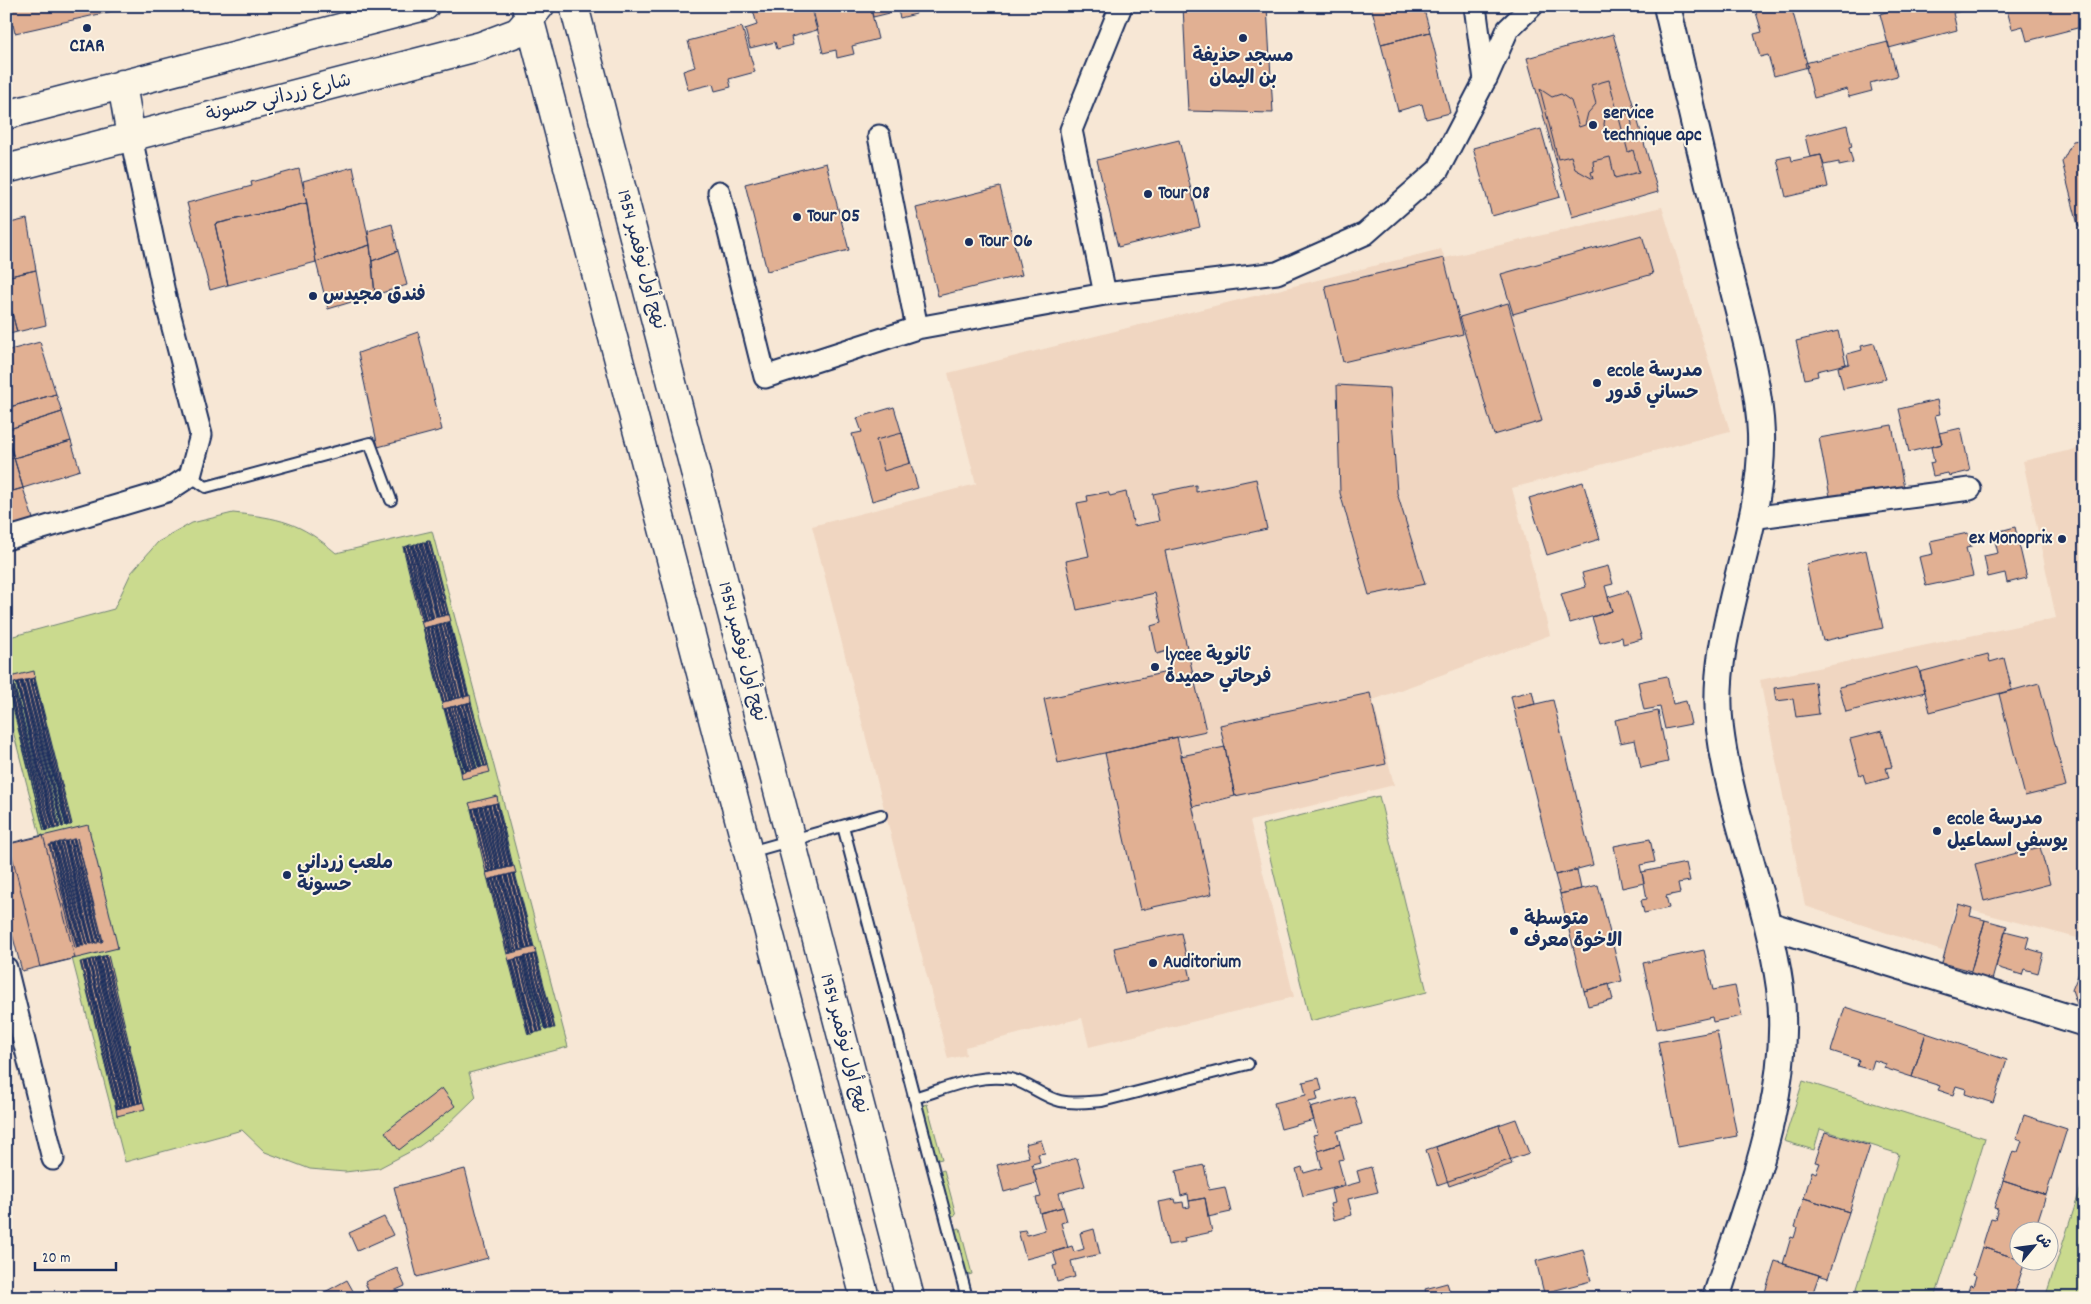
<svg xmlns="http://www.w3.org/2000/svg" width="2091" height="1304" font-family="Dekko,'Playpen Sans Arabic',sans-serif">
	<rect width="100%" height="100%" fill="#f7e7d5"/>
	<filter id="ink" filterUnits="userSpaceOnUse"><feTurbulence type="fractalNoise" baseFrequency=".02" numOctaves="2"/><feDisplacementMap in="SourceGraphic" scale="10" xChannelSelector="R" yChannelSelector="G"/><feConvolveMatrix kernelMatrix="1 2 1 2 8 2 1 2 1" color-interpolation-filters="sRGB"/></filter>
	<g filter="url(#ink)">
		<path fill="#f0d6c1" d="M1662,207l68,224 -218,57 38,147 -177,65 21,85 -144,36 44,176 -205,50 -7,-29 -117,29 1,8 -18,4 -136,-533 164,-42 -28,-111 493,-124 4,9z
			M2085,447v493l-130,-34 -10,46 -140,-46 -45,-226 296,-62 -33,-157z"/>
		<path fill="#cada8e" stroke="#728476" d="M233,513c47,5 67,9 103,40l96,-22 136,516 -99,26 7,24 -34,33 -25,18 -38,20 -34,4 -35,-3 -45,-17 -23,-22 -117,32 -119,-458v-66l108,-29 17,-36 27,-31 34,-19z
			M1379,796l48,196 -117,29 -48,-196z
			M1803,1081l182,57 -50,160h-81l45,-144 -79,-25 -6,21 -30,-9z
			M927,1104l15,55 -14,3 -15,-54z
			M944,1170l12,45 -14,4 -12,-45z
			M2085,1175v123h-40z
			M960,1228l12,46 -16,4 -12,-46z"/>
		<path fill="#e1b093" stroke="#1b2f5e" d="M6,6h129l-120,27 -2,-8 -7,2z
			M752,6h58l7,24 -26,7 2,8 -16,4 -2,-7 -25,6 -5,-19 12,-4z
			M812,6h58l8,33 -26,7 2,8 -17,4 -1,-8 -13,3z
			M871,6h43l2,8 -16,4 -2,-7 -25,6z
			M1183,6h84l6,107 -85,-2z
			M1371,6h52l7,26 -49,12z
			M1754,6h37l17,61 -34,9 -6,-21 -8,2 -6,-23 8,-2z
			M1903,6h62l1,4 -13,3 4,17 -68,18 -9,-34z
			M2022,6h63v20l-58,15 -4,-15 -11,3 -5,-19z
			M742,27l13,45 -26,7 2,8 -16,4 -2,-7 -25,6 -5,-19 12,-4 -7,-26z
			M1430,32l20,81 -24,6 -4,-15 -24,7 -17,-67z
			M1613,34l45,158 -86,25 -45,-159z
			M1888,42l9,34 -27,7 2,8 -23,6 -2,-8 -33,9 -9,-35z
			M1609,80l19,72 5,-2 6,22 -24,6 -5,-21 -17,4 1,10 -3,1 2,7 -18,-10 -4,-13 -13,3 -18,-70 12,8 9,-3 10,7 8,26 6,-2 3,-12 8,-9 -5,-19z
			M1604 124a14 14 0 1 1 28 0a14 14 0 1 1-28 0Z
			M1847,125l5,22 -3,1 4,15 -14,3v-4l-15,3 -3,-10 -11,2 -5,-21z
			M1541,129l19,68 -68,19 -19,-68z
			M2085,139v91l-7,-5 -16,-63 11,-21z
			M1179,140l21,87 -82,20 -21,-87z
			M1821,155l7,32 -42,10 -9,-38 14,-3 1,5z
			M826,163l23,87 -82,21 -22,-87z
			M353,167l17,78 -54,17 -13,-81z
			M299,169l8,34 -92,21 13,61 -18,5 -23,-87 65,-17 -1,-4z
			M1000,187l22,88 -84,21 -22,-88z
			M307,203l9,59 -88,23 -13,-61z
			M27,219l9,51 -30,7v-53z
			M392,224l6,27 -26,10 -4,-30z
			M1642,235l11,39 -140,40 -12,-40z
			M370,245l5,50 -47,14 -12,-47z
			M398,251l9,34 -32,10 -3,-34z
			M1444,258l19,76 -120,28 -18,-76z
			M36,270l10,55 -29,7 -11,-42v-13z
			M6,290l11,42 -11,3z
			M1508,303l34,118 -48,14 -34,-118z
			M1838,331l8,33 -29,7 1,5 -13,3 -9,-38z
			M418,332l24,98 -64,17 -20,-94z
			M40,342l16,52 -50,14v-57z
			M1874,343l12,36 -43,10 -5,-22 11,-3 -2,-10 15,-4 -1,-4z
			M1337,385l53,3 7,105 28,91 -56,11 -29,-102z
			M56,394l6,18 -56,18v-22z
			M1937,400l3,14 -5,1 7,29 -33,8 -10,-43z
			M894,407l24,81 -46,13 -20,-67 10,-2 -5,-14z
			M62,412l9,29 -57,17 -8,-28z
			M1892,425l12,63 -73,14 -12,-64z
			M1961,428l9,43 -21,5 -1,-3 -15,3 -3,-13 4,-1 -3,-15 11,-3 -3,-11z
			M902,433l8,30 -26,8 -8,-31z
			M6,434l8,24 -8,2z
			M71,441l9,29 -57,18 -9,-30z
			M14,458l9,30 -17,5v-33z
			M1256,479l11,50 -102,22 41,180 -148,32 -14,-64 128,-28 -5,-20 -10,3 -6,-28 10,-3 -6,-30 -78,17 -11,-49 23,-5 -12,-53 11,-2 -1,-5 21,-4 2,4 16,-4 8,34 25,-5 -6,-27 43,-9v7z
			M1583,482l17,57 -53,16 -18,-57z
			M23,488l11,34 -28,5v-34z
			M2015,527l12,51 -20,5 -2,-10 -17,4 -4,-21 14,-3 -5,-20z
			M1968,533l3,14 -5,1 7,28 -47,10 -7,-29 14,-3 -3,-13z
			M427,541h2l19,74h-2z
			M427,541l19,74h-1l-19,-73z
			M429,541h1l19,74h-1z
			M422,542h2l18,74h-1z
			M422,542l19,74 -2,1 -18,-74z
			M424,542h1l19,74h-2z
			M425,542h1l19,73 -1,1z
			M418,543h2l18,74h-1z
			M418,543l19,74 -20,-73z
			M420,543h1l18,74h-1z
			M414,544h2l17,74z
			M414,544l19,74 -1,1 -19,-74z
			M416,544h1l19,73 -2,1z
			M409,545h2l18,74 -1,1z
			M409,545l19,75h-2l-18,-74z
			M411,545h1l19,74h-2z
			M412,545h1l19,74h-1z
			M407,546h1l18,74h-1z
			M407,546l18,74 -20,-73z
			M403,547h1l19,74h-2z
			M404,547h1l19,74h-1z
			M1866,550l17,78 -60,13 -17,-77z
			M1608,566l5,18 -8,2 7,25 -42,12 -9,-29 25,-7 -4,-14z
			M1628,591l14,48 -19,5 -1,-7 -22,6 -8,-26 20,-6 -4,-14z
			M449,614l2,7 -28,7 -2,-7z
			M448,622h1l19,74h-1z
			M448,622l19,74 -2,1 -18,-74z
			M449,622h1l19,74h-1z
			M444,623h2l18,74h-1z
			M444,623l19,74 -20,-73z
			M446,623h1l18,74h-1z
			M440,624h1l19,74h-1z
			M440,624l19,74h-2l-18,-73z
			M441,624h2l19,73 -2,1z
			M435,625h1l19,74h-2z
			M435,625l18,74 -1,1 -18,-74z
			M436,625h1l19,74h-1z
			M437,625h2l18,73 -1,1z
			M431,626h1l18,75z
			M431,626l19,75 -20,-74z
			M432,626h2l18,74h-1z
			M427,627h1l19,74h-1z
			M427,627l19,74 -2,1 -18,-74z
			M428,627h2l19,74h-2z
			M423,628h1l19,74h-1z
			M424,628h2l18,74h-1z
			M1988,654l2,8 14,-4 8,32 -82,22 -10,-40z
			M1918,667l7,25 -79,20 -7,-25z
			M34,671l1,7 -28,7 -1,-7z
			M1667,676l6,28 13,-3 5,23 -26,5 -5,-22 -16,3 -6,-28z
			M33,678l36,147h-1l-37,-146z
			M33,678h1l37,147h-2z
			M34,678h1l37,146 -1,1z
			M29,679h1l37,147h-1z
			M29,679l37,147 -39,-146z
			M30,679h1l37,146 -1,1z
			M25,680l37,147 -39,-146z
			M25,680h1l37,147h-1z
			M26,680h1l37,146 -1,1z
			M20,681h1l37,147h-2z
			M20,681l36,147 -1,1 -37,-147z
			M21,681h1l37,147h-1z
			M22,681h1l37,146 -1,1z
			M16,682l37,147h-2z
			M16,682h1l37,147h-1z
			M17,682h1l37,147h-1z
			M1815,682l4,32 -23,3 -3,-18 -17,2 -2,-13z
			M13,683l37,147h-2z
			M13,683h1l37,146 -1,1z
			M2039,683l27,103 -41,10 -26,-102z
			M9,684l37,147 -38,-146z
			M9,684h2l36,146 -1,1z
			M11,684h1l36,146h-1z
			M7,685h1l36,146z
			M1532,691l3,13 -21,5 -3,-13z
			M1370,693l16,71 -151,32 -15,-71z
			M470,695l1,7 -28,7 -1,-7z
			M1553,700l40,165 -38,10 -41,-166z
			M471,702l17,63 -18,-62z
			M467,703h1l17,63h-1z
			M467,703l17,63 -18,-62z
			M468,703h2l17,63h-2z
			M462,704h1l17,64h-1z
			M462,704l17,64 -19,-63z
			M463,704l18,63 -1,1z
			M464,704h2l16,63h-1z
			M459,705h1l17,63h-1z
			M459,705l17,63 -18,-62z
			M455,706h2l17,63h-2z
			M455,706l17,63 -18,-62z
			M457,706h1l17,63h-1z
			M450,707h2l16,63 -1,1z
			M450,707l17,64h-1l-17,-63z
			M452,707h2l17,63h-2z
			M452,707l17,63h-1z
			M448,708h1l17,63h-1z
			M448,708l17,63 -19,-62z
			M444,709h1l17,63h-1z
			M445,709h1l17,63h-1z
			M1658,711l10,51 -27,6 -6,-28 -15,3 -5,-23z
			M1882,731l10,36 -6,1 3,10 -23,6 -3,-10 -3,2 -10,-37z
			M1177,737l35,157 -72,16 -35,-157z
			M1225,747l10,49 -42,11 -12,-51z
			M488,765l2,7 -28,7 -1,-7z
			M497,796l1,7 -27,6 -2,-6z
			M496,803l15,64h-1l-16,-63z
			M496,803h1l15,64h-1z
			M497,803h1l15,63 -1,1z
			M492,804h1l15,63 -1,1z
			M492,804l15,64h-1l-16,-63z
			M493,804h1l16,63h-2z
			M486,805h2l15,64h-1z
			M486,805l16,64h-2l-15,-63z
			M488,805h1l15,63 -1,1z
			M489,805h1l16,63h-2z
			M482,806h2l15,63 -1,1z
			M482,806l16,64h-1l-16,-63z
			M484,806h1l15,63h-1z
			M478,807l16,64h-1l-16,-63z
			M478,807h2l15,63 -1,1z
			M480,807h1l16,63h-2z
			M475,808h1l15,63 -1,1z
			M475,808l15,64h-2l-15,-63z
			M476,808h1l16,63h-2z
			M471,809h1l16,63 -2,1z
			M472,809h1l15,63z
			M88,825l30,123 -78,19 -31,-123z
			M43,835l32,123 -53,13 -16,-60v-67z
			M77,838l26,103 -1,1z
			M73,839l26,103 -28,-102z
			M73,839h1l26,103h-1z
			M74,839h1l27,103h-2z
			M1650,839l5,23 -15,3 4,18 -22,5 -8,-42z
			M69,840l26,103 -28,-102z
			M69,840h1l26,103h-1z
			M70,840h1l27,103h-2z
			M64,841h1l26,103h-1z
			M64,841l26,103 -28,-102z
			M65,841h1l26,103h-1z
			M66,841h1l27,102 -2,1z
			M59,842l27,103 -28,-102z
			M59,842h2l26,103h-1z
			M61,842h1l26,103h-1z
			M55,843l27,103 -28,-102z
			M55,843h2l26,103h-1z
			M57,843h1l26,103h-1z
			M52,844l26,104 -28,-103z
			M52,844h1l25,104z
			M53,844h1l27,103h-2z
			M49,845h1l27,103h-2z
			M2040,847l10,37 -66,17 -9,-37z
			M1686,863l4,18 -12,2 2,10 -14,3 3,12 -25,5 -3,-13 6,-1 -5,-27z
			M514,866l2,7 -28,7 -2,-7z
			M1577,870l4,19 -21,5 -5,-19z
			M513,873h1l19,74h-1z
			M513,873l19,74 -2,1 -19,-74z
			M514,873h1l19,74h-1z
			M509,874l19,74 -2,1 -19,-74z
			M509,874h1l19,74h-1z
			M510,874h1l19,74h-1z
			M505,875h1l19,74h-1z
			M505,875l19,74 -21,-73z
			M506,875h1l19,74h-1z
			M501,876l19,74h-1l-19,-73z
			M501,876h1l19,74h-1z
			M502,876h1l20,73 -2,1z
			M497,877l19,74h-2l-18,-73z
			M497,877h1l19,74h-1z
			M498,877h2l19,73 -2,1z
			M493,878h1l18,74z
			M493,878l19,74 -20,-73z
			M494,878h2l18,73 -1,1z
			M489,879l19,74 -1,1 -19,-74z
			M489,879h1l20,74h-2z
			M490,879h2l19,74h-1z
			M1598,885l24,96 -38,10 -24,-97z
			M1958,904l14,4 -2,8 15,4 -14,51 -29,-8z
			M1985,920l22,6 -16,58 -22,-6z
			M2005,931l24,6 -3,11 17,5 -5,20 -14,-4 -2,6 -26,-8z
			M1181,933l10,46 -66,15 -11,-46z
			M535,947l1,7 -27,7 -2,-7z
			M1704,950l9,40 22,-4 7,30 -29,6 -1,-5 -55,12 -14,-66z
			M534,954h1l19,74h-2z
			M534,954l18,74 -1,1 -19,-74z
			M535,954h1l19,74h-1z
			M106,955l36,147 -2,1 -35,-147z
			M106,955h2l35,147h-1z
			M529,955h2l19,74h-2z
			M529,955l19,74 -1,1 -19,-74z
			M531,955h1l19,74h-1z
			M102,956l36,147 -2,1 -35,-147z
			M102,956h1l36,147h-1z
			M103,956h2l35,147h-1z
			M525,956h2l19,74h-1z
			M525,956l20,74 -21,-73z
			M527,956h1l19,74h-1z
			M98,957l36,147 -1,1 -36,-147z
			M98,957h1l36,147h-1z
			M99,957h2l35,147h-1z
			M522,957h1l19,74h-1z
			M522,957l19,74 -2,1 -18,-74z
			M523,957h1l19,74h-1z
			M96,958l35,147h-1l-35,-146z
			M96,958h1l36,147h-2z
			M518,958h1l19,74h-1z
			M518,958l19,74 -2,1 -19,-74z
			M519,958h2l18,74h-1z
			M92,959l35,147h-1l-36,-146z
			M92,959h1l36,147h-2z
			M93,959h2l35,146 -1,1z
			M514,959h1l19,74h-1z
			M514,959l19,74 -21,-73z
			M515,959h1l18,74z
			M88,960l36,147h-2l-36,-146z
			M88,960h1l36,147h-1z
			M89,960h1l36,146 -1,1z
			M510,960h1l19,74h-1z
			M510,960l19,74 -1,1 -19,-74z
			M511,960h1l20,74h-2z
			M83,961l35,147 -1,1 -36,-147z
			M83,961h1l36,147h-2z
			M84,961h1l36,147h-1z
			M85,961h1l36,146 -1,1z
			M80,962h1l36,147h-1z
			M2083,963h2v43l-8,-2 -5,-14z
			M1609,984l4,16 -25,6 -4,-15z
			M1845,1007l81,26 -14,44 -28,-9 2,-4 -12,-4 -3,10 -14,-4 2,-6 -28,-9z
			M1717,1031l20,105 -59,11 -20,-105z
			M1926,1033l81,27 -14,43 -28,-9 1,-5 -10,-3 -3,9 -15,-5 2,-4 -28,-9z
			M1319,1078l3,12 -6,2 2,8 -9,2 5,18 -33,9 -7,-26 32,-8 -3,-13z
			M442,1088l13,18 -56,44 -14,-18z
			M1354,1096l8,28 -25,7 3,13 -22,7 -5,-16 5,-1 -8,-26z
			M143,1102l2,7 -28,7 -1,-7z
			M2024,1115l43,14 -21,66 -43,-14 10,-30 5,1 4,-11 -6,-2z
			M1516,1119l13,34 -92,32 -11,-35z
			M1499,1125l13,39 -63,22 -13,-39z
			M1825,1132l45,14 -21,66 -45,-14 8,-27 4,2 4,-10 -5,-1z
			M1041,1140l4,13 -7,1 2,8 -8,2 5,19 -33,9 -7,-27 32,-8 -4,-13z
			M1340,1144l4,15 -6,1 7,25 -42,11 -7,-27 6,-2 2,6 18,-5 -4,-17z
			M1077,1158l8,28 -26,7 4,14 -23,6 -4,-15 5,-1 -8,-27z
			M1204,1165l5,25 16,-3 6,25 -23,5 -3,-19 -16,3 -1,-7 -7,2 -5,-25z
			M1371,1167l7,25 -30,7 4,16 -18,5 -4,-16 4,-1 -3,-13 29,-8 -3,-11z
			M465,1169l23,89 -71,19 -23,-90z
			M2003,1181l43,14 -12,37h-16v27l-36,-12 9,-29 4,1 3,-10 -4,-1z
			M1205,1198l7,34 -28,6 1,4 -17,3 -9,-43 16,-3 1,4 7,-1 1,6 6,-1 -1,-6z
			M1804,1198l45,14 -21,66 -45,-14 8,-27 3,1 3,-10 -2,-1z
			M1063,1207l4,14 -6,2 7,25 -42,11 -8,-28 7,-1 2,5 18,-5 -5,-17z
			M384,1217l9,18 -36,16 -8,-18z
			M1094,1229l6,25 -29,7 4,16 -18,5 -4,-16 4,-1 -4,-13 19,-6 2,6 10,-3 -4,-16z
			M1982,1247l36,12v3h7l-12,36h-47l4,-13 3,1 3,-10 -3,-1z
			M1583,1249l8,32 -47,12 -8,-32z
			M1775,1261l44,14 -8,23h-42l1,-5 -5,-1z
			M397,1268l8,18 -27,12h-7l-6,-16z
			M347,1280l10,18h-43z
			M1447,1283l5,15h-25l-2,-9z"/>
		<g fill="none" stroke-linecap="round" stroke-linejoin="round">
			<g stroke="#1b2f5e" stroke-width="14">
				<path id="service" d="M190,476l16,11 164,-44 21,57
					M843,826l124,472
					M750,852l131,-37
					M914,1098c31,-9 64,-25 97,-19 17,4 32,18 49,22 14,3 28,1 42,0l146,-37"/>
			</g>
			<g stroke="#1b2f5e" stroke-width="25">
				<path id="minor" d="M1486,79l22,-50 24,-23
					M879,136l38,192
					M719,192l46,185 152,-49 188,-34 -34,-164 50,-124
					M1105,294l172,-21 88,-39 73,-64 47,-90 -10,-74
					M1751,518l219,-29
					M6,539l161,-48 23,-15 11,-41 -36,-138 -34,-160
					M6,968l47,191"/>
			</g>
			<g stroke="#1b2f5e" stroke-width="30">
				<path id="tertiary" d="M1667,6c20,89 41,177 62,265 13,53 30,109 32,163 3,101 -53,194 -41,295 11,88 48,171 60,259 13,105 -33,212 -64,310
					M1768,925l317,98"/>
			</g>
			<g stroke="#1b2f5e" stroke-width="31">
				<path id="primary" d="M122,84l9,53
					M6,115l419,-109
					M6,169l475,-123 37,-14 22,-26"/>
			</g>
			<g stroke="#1b2f5e" stroke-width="31">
				<path id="trunk" d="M526,6l339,1292
					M574,6l336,1292"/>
			</g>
			<use href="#service" stroke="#fcf5e5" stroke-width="10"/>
			<use href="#minor" stroke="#fcf5e5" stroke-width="21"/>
			<use href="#tertiary" stroke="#fcf5e5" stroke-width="26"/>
			<use href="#primary" stroke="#fcf5e5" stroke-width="28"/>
			<use href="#trunk" stroke="#fcf5e5" stroke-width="28"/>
		</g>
	</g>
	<g fill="#1b2f5e" stroke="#fcf5e5" stroke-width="2">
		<circle cx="87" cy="28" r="5"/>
		<circle cx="1243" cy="38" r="5"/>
		<circle cx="1593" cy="125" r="5"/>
		<circle cx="1148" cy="194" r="5"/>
		<circle cx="797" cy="217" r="5"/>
		<circle cx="969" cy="242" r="5"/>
		<circle cx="313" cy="296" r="5"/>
		<circle cx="1597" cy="383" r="5"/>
		<circle cx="2062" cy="539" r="5"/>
		<circle cx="1155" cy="667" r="5"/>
		<circle cx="1937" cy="831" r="5"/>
		<circle cx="287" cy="875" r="5"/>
		<circle cx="1514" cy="931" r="5"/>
		<circle cx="1153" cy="963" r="5"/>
	</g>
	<g text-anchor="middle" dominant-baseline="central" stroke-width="4" stroke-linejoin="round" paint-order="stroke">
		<g font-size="19" font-weight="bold" fill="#1b2f5e" stroke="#fcf5e5" text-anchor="start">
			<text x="87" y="47" text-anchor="middle">CIAR</text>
			<text x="1243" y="57" text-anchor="middle">مسجد حذيفة<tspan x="1243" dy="22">بن اليمان</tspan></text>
			<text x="1603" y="114">service<tspan x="1603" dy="22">technique apc</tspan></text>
			<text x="1158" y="194">Tour 08</text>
			<text x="807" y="217">Tour 05</text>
			<text x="979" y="242">Tour 06</text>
			<text x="323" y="296">فندق مجيدس</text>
			<text x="1607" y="372">ecole مدرسة<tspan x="1607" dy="22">حساني قدور</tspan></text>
			<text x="2052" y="539" text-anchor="end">ex Monoprix</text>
			<text x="1165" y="656">lycee ثانوية<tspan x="1165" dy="22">فرحاتي حميدة</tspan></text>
			<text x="1947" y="820">ecole مدرسة<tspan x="1947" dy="22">يوسفي اسماعيل</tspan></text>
			<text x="297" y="864">ملعب زرداني<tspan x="297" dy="22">حسونة</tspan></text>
			<text x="1524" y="920">متوسطة<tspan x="1524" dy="22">الاخوة معرف</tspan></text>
			<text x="1163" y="963">Auditorium</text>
		</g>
		<g font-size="19" fill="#1b2f5e" stroke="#fcf5e5">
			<text transform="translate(279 99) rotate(-14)">شارع زرداني حسونة</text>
			<text transform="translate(640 260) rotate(75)">نهج أول نوفمبر 1954</text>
			<text transform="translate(741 652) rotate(75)">نهج أول نوفمبر 1954</text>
			<text transform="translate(843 1044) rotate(75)">نهج أول نوفمبر 1954</text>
		</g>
	</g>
	<rect width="2091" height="1304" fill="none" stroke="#fcf5e5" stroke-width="25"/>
	<rect x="12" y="12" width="2066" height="1279" fill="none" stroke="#1b2f5e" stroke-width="2" filter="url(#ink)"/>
	<g transform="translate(2034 1246) rotate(61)"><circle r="24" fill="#fcf5e5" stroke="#a2a6af"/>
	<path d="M0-4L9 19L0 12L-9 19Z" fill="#1b2f5e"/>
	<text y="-8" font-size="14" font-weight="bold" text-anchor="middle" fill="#1b2f5e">ش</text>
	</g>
	<path d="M35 1262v8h81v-8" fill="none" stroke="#1b2f5e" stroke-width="2.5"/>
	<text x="42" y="1262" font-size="15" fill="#1b2f5e" stroke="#fcf5e5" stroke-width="4" paint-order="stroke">20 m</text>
</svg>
